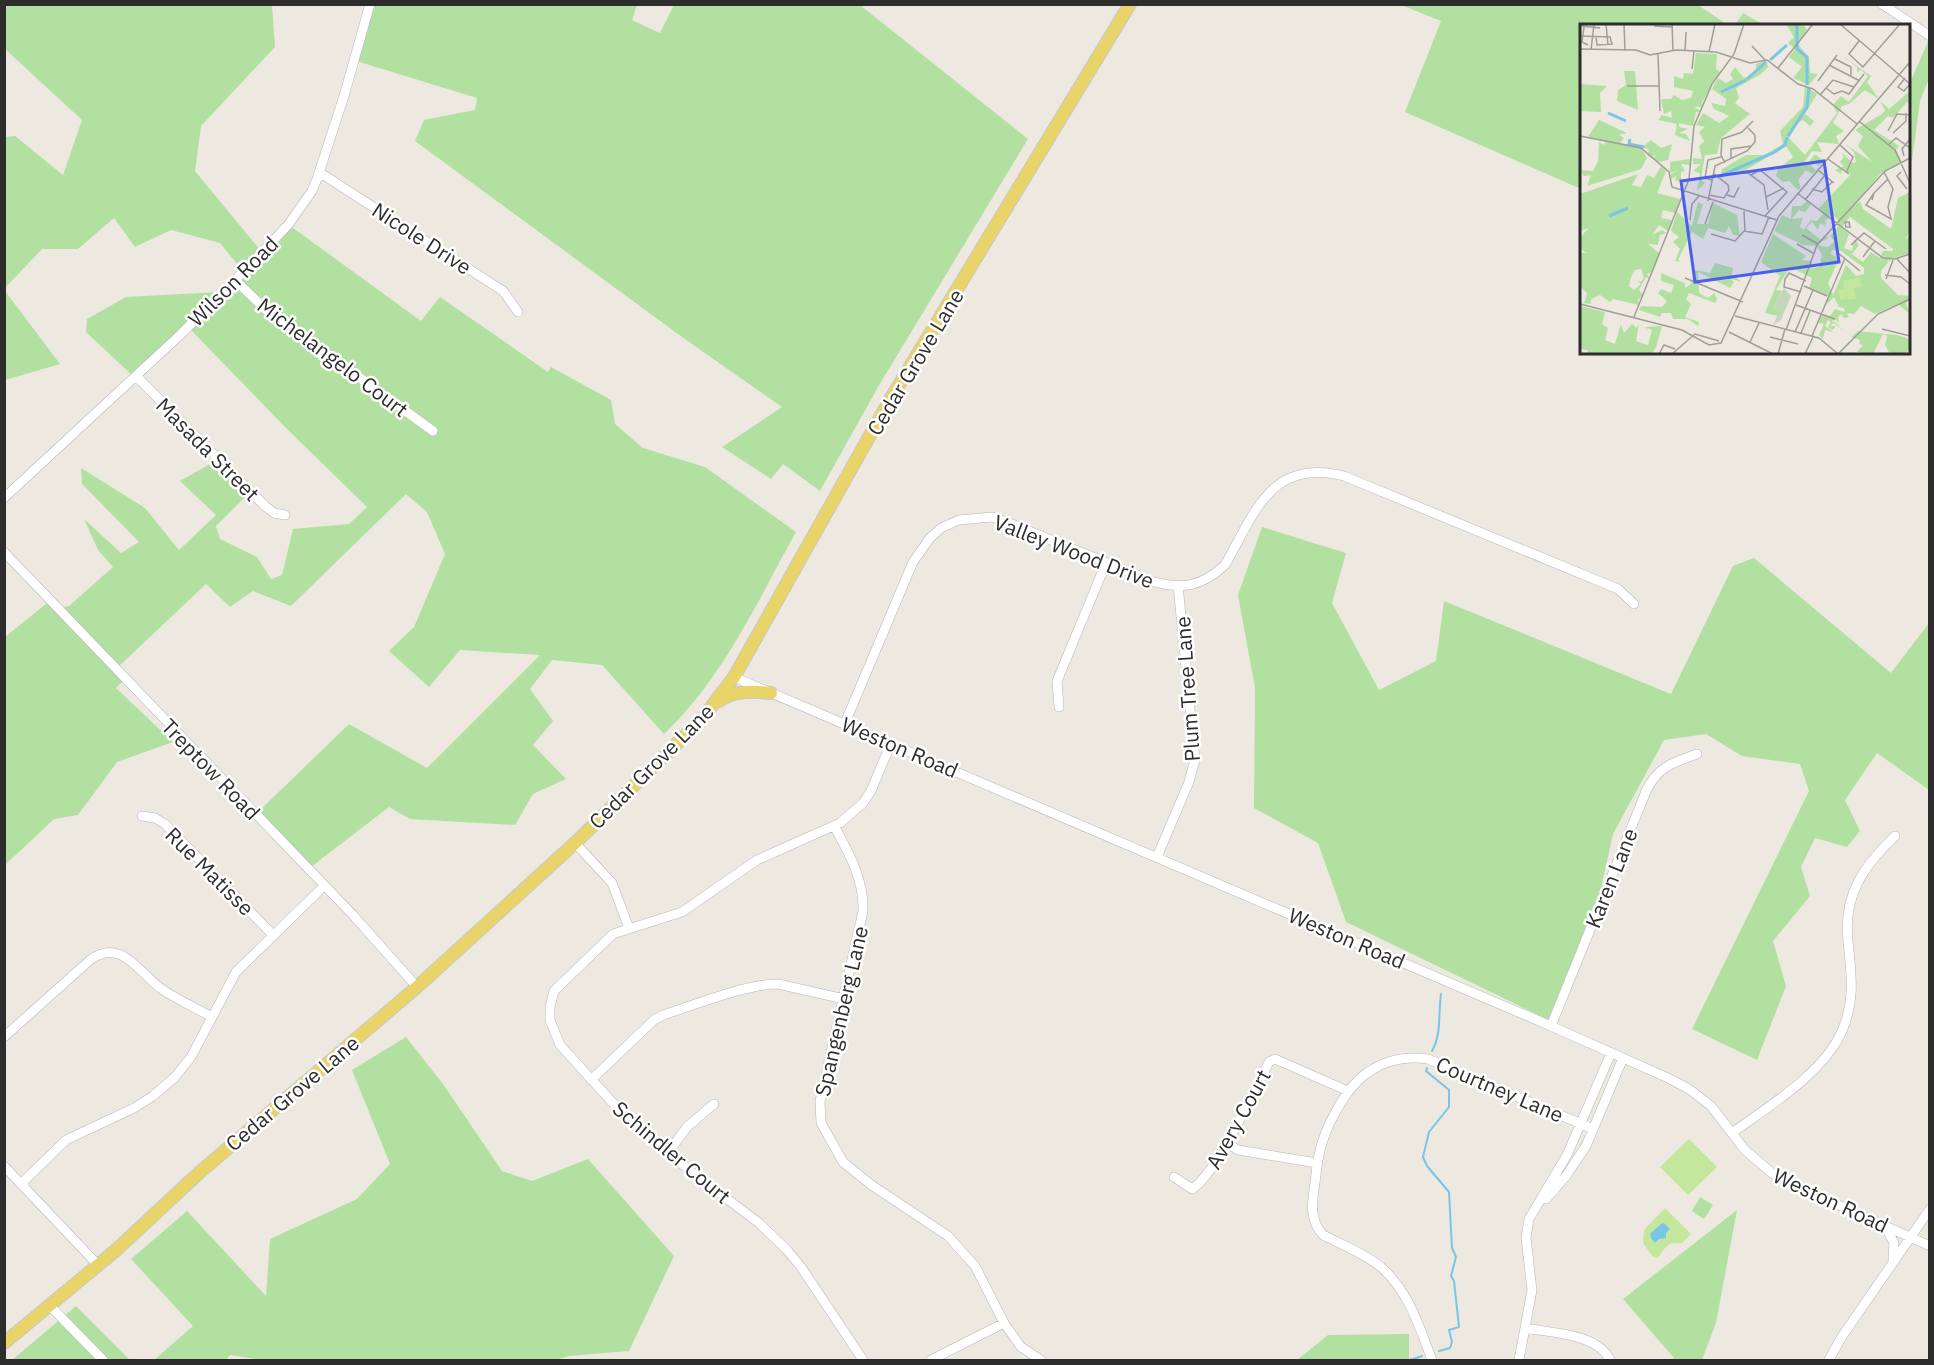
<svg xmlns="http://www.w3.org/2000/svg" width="1934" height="1365" font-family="'IBM Plex Sans',sans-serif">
	<rect width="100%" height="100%" fill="#ede9e0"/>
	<path fill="#b2e0a0" d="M5,5h267l3,42 -74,79 -6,45 66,80 28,-26 132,96 19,-24 108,75 3,-5 60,33 4,24 28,24 62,19 91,65c-39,70 -73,146 -132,202l-62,-69 -50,-5 -22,29 23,32 -20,24 33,34 -33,15 -18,31 -105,-6 -21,-12 -82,63 -52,-55 94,-91 78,44 113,-113 -80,-5 -31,37 -40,-36 25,-24 31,-73 -18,-42 -21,-18 -115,112 -38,-15 -23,16 -24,-23 -90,85 8,11 -8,8 57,54 -56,20 -39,53 -24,4 -49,46v-228l46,-37 9,8 9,-2 44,-39 -15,-17 -14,-31 37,34 18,-11 -57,-58 -1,-16 64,40 34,42 37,-35 -36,-34 37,-21 32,33 -33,33 4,13 37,18 14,22 11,-4 11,-46 56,-5 18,-17 -82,-80 -99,-102 -52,52 -48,-45 1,-13 39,-22 94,-5 22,-22 -22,-27 -49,-13 -36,17 -21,-29 -36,31h-36l-37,39v-151l10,-1 48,39 19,-55 -77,-71z
		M370,5h267l-5,15 28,13 14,-28h186l168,134 -150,248 -58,104 -37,-27 -12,15 -49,-32 60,-40 -100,-70 -267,-196 9,-21 51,-10 2,-12 -124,-38z
		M1401,5h297l30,20 -146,1 -1,163 -176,-77 36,-91z
		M1743,13l21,12h-29z
		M1929,39v40l-9,22 -8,60 -3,-1v-75z
		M4,291h1l55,73 -55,16z
		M1262,527l84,26 -14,50 47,87 57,-29 8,-60 227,93 62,-128 21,-8 137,115 38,-50v167l-52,-37 -32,47 15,31 -13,16 -32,-9 -14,29 9,29 -37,45 13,45 -29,74 -65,-31 117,-238 -9,-27 -58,-8 -36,-22 -42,6 -51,94 -12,54 -52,132 -203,-98 -28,-79 -64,-35 1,-120 -17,-93z
		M406,1037l37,47 59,87 30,10 56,-22 86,97 -45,95 -60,5 -13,4h-294l-32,-5 -4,5h-72l39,-34 -62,-67 56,-48 79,85 4,-57 87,-40 33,-35 -38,-94z
		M1700,1197l13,8 -9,14 -12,-8z
		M1737,1210l-21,113 -14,37h-29l1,-2 -51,-59z
		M76,1306l54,54h-118z
		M1409,1334v26h-112l31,-25z"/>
	<path fill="#c2e79d" d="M1689,1139l28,28 -29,28 -28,-28z
		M1665,1208l26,26 -9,9h-11l-8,7 -5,8 -5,-1 -10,-14 1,-13z"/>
	<path fill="#7ac4e8" d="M1664,1223l6,6 -4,4v5l-7,1 -4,4 -4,-5 -1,-4 11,-10z"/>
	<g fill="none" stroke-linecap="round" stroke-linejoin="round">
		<path stroke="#7ac4e8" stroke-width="2" d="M1432,1051c10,-18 6,-37 9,-57
			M1427,1068l-1,3 23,19v17l-20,25 -6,25 4,9 22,26 3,56 4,9 -5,19 3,5 5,46 -10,3 3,12 -2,6 -11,3
			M1410,1360l12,-4"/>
		<g stroke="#b4b5bf" stroke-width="10">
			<path id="minor" d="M1882,4l48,32
				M319,172l184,119 15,21
				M235,280l29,28 169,123
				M136,376l129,130 9,7 11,2
				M4,498l176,-163 71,-71 37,-39 24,-34 5,-12 27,-83 26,-92
				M4,552l349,363 64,72
				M734,677l817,349 117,52 21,11 22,17 34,44 28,24 50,24 107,48
				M1059,707l-2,-26 49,-118
				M845,723l68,-161 17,-24 11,-10 18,-8 33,-3 15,5 144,59c31,9 50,6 74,-16 30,-53 46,-107 119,-89l274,113 16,15
				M142,816l13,2 10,6 108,111
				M834,826c15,27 30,53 29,85l-43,190 1,22 22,39 27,22 78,52 27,30 29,57 17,24 20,13
				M575,843l37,40 17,45
				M1157,857l32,-75 6,-22 -17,-175
				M1551,1026l96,-237c13,-24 26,-26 50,-35
				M4,1037l86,-77c32,-24 50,15 73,30 15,10 33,18 49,27
				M591,1080l63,-60 9,-5c32,-10 83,-31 115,-31l66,15
				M1732,1133c37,-27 91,-59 110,-102 14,-33 9,-57 6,-90 -5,-47 16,-75 47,-105
				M1227,1143l11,7 79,13
				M668,1153l19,-26 27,-23
				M4,1166l93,98
				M1174,1177l18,12c24,-14 62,-99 77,-127l6,-3 73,32
				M22,1183l44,-43 68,-32 19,-12 22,-19 16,-20 45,-85 88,-86
				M1546,1199l20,-23 20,-30 37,-88
				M1885,1226l9,17 -1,18
				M50,1306l53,54
				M1525,1328c26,5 72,5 85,32
				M863,1360l-62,-93 -14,-17 -28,-27 -61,-46 -65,-52 -73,-80 -10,-25v-13l4,-16 59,-57 69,-22 75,-52 83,-37 23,-20 8,-12 20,-48
				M931,1360l73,-37
				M1432,1360c-13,-34 -23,-68 -51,-93 -17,-14 -39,-22 -58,-32 -14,-15 -11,-34 -8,-52 1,-9 2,-19 4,-28 5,-26 26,-67 48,-82 18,-13 40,-17 61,-14l165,70
				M1519,1360l13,-70 -6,-52 3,-19 38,-64 44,-102
				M1829,1360l12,-22 89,-129"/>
		</g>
		<g stroke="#c8c8c8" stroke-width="14">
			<path id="major" d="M719,701c16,-11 33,-10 52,-8
				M4,1343l111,-92 85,-79 217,-185 158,-144 127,-124 32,-42 157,-279 239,-394"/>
		</g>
		<use href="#minor" stroke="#fff" stroke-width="9"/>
		<use href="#major" stroke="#e9d469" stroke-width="12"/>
	</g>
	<g text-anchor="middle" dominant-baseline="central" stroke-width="5" stroke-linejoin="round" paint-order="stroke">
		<g font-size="21" fill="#2d2d2d" stroke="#fff">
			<text transform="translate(422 238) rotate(33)">Nicole Drive</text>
			<text transform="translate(233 281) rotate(-45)">Wilson Road</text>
			<text transform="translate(333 357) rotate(37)">Michelangelo Court</text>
			<text transform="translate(915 362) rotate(-59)">Cedar Grove Lane</text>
			<text transform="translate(208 449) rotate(45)">Masada Street</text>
			<text transform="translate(1074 551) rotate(21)">Valley Wood Drive</text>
			<text transform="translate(1187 689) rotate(-94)">Plum Tree Lane</text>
			<text transform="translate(900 747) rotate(23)">Weston Road</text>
			<text transform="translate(651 766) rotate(-45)">Cedar Grove Lane</text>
			<text transform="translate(211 769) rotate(46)">Treptow Road</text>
			<text transform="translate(210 871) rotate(45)">Rue Matisse</text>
			<text transform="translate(1611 878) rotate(-68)">Karen Lane</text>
			<text transform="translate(1347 938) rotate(23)">Weston Road</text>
			<text transform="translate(841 1011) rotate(-77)">Spangenberg Lane</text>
			<text transform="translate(1500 1089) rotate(23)">Courtney Lane</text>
			<text transform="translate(292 1093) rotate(-40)">Cedar Grove Lane</text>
			<text transform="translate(1238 1119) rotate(-61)">Avery Court</text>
			<text transform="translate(672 1152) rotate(40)">Schindler Court</text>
			<text transform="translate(1831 1200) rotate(25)">Weston Road</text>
		</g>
	</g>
	<g transform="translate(1580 24)">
		<rect width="330" height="330" fill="#ede9e0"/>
		<path d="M206,0h17l4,6 -9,14 11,14 1,15 8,1 -9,11 -16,-7 9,-11 -13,-10 6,-8 -7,-6 6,-6zM116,29l21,1 -1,15 4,3 -18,30 1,5h-9l7,4 -5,1 -3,14 -14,-3v4l9,2 -9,4 7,1 4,7 -15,-6 2,-11 -19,-4 4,-5 10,3 -1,-7 -7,3 -3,-15h10l3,-4 8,5 9,-2 2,-7 -19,-4v-11l9,3 1,-6 9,1zM260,30l31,22 -4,6 12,17 -14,-9 -16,14 -7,2 -9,17 11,8 -8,5 3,8 -22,-2 5,10 -10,-1 -9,13h4l8,-10 9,7 -5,5 -5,-4 -3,4 5,4 -4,4 -6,-4 -8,10 3,7 -3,3 -9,-9 -6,1 -7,-6 2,-7 15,-12 -7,-11 -40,24 -26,8 2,-9 24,-14h18l19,-11 -3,-13 23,-24 2,-21 12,8 -12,20 9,7 -4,5 -7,-6 -5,3 -9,15 16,17 32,-42 -4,-8 8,-9 8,6 19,-26 -7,-6 -4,2v-5zM186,37l2,6 -7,7 -25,14 3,10 -4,5 15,11 -29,24 -4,16 -12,1 -4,24 4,4 -8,8 3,-18 -7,-2 8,-7h-8v-6l9,1 -3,-13 5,-5 -5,-9 6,-5 -9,-2 7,-12 16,10 10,-7 -15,-7 -3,-6 14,3 1,-7 -14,-10 3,-6 3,-5 8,5 7,-4 -3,-5 5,-7 9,11 5,-2 7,-5v-7zM44,47h11l3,39 -21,-9 1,-11 8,-5zM0,60l27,2 -7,7 1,19 -21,-1zM330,67v12l-3,-1 -14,16 -5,-2 -14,14 25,16 -3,4 6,12 -21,11 -29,35 8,-7 3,8 28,20 7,-31 12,-6v40l-5,7 5,-3v17l-19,6 -10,12v7l17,17 12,1 -4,8 4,10 -12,-10 -23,10 -14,-8 -7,8 -7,-1 2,4 -6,1 -1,-4 -4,3 1,6 -4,-4 -3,3h3l9,9 -10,-8 -4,3h6l-3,4 -5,-3 3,-5 -3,-2 -3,6 9,6 -9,-2 -2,9 -4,-4 5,-11 -6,-1 2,-8 10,1 5,-7 10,3 -1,-4 -5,-1 -5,-10 -10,10 4,-11 -19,-8 3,-10 -22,-11 -14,23 6,1 -9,16 7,3 -2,6 -13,-3 15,-37 -19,-14 12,-28 33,22 -4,4 10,1 -1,7 8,-1 3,-12 -5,-9 -14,-1 -29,-14 8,-16 9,4 1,-13h9l6,-5 4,3 -6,8 -6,-2 -7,9 11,-1 -3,8 3,4 8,-10 6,1 6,-7 -5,-5 33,-35 -9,-4 -1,4 -6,-4 9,-4 -4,-4 4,-5 -3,-5 12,11 3,-1 -2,-10 -9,-8 27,18 -14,-16 5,-10 -8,-6 27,-16 3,-4 -5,-9 9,8zM252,190l6,6 -1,9 -7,7 5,5 -7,6 -8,-1 -1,-3 10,-5 -4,-2 -4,4 -15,-12 6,-6 6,8 2,-7 8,5 -5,-5 4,2 -2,-4zM270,193l43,32v2h-10l-3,7 -9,-6 -8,10 -11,-8 7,-9 -5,-6 -2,12 -8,-3 5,-14 -7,-7zM252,226l9,1 23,17v6l-8,2 -10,-11 -13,30 -5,-12 11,-24 -8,-5zM19,96l28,13 -8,2 5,3 -4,5 21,5 6,10 -6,11 -54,17 4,-11 -7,1 -4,-6 13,1 5,-10 1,-19 5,3 2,-3 -18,-5zM71,116l10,8 11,-4 -4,16 -10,2 -5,-3 3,-5 -5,4 -4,-3 2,-5 -6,-3zM110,135l1,6 -10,-1 4,7 -4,1v10l-6,-2 1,-4 -5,3v-5l7,-4 -8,3v-11zM81,142l5,5 -9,22 23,6 -5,14 -12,-3 -2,8 11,2 -4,11 -9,-6 -7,10 10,-5 5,3 -7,2 -2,10 -10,-1 12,10 -7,17 -6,3 3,5 -4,-2 -7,13 4,5 -5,5 1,5 -26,-6 -3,3 -10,-7 -9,4v5l-7,-1 3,-10 -7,-6v-34h7l-7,-4v-12l9,-9 -9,3v-37l58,-20 -6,11 9,2 6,-12 7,3zM61,245l3,8 -3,5 -4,-2 4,4 -7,6 -5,-4 2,-9 4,-7zM118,178l5,2 -6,20h11l5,-21 24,12 3,21 -7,-1 -4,-9 -4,7 -17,-5 -5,11 -11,-7 -14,28 3,2 -6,-1 5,-12 -7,-7 6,-5 -8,-6 6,-19 15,14zM135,239l18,5 -1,7 10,7 -11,-3 3,3 -4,6 -32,-16 1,21 9,5 6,-5 3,6 -2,4 -26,-10 -3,6 5,5 -6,13 14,5 -1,4 -10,-7h-15l-2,-6h-9l-2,4 -21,-7 2,-4 21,1 5,-6 -9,-8 3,-4 10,4 3,-8 -13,-4v-8l24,10v5l6,-4 4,-14 15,3zM0,282l25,6 -3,12 6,4 -3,12 10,4 6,-20 3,9 8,-9 5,4 2,-5 -3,18 12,4 4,-15 -5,-2 -1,4v-5l16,-1 -6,21 -4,7h-65l1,-4 -8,-1zM278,307l39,4 13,4v9l-5,6h-15l-5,-9 2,-9 -4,-2 -10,20 -16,-2 6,-7 -4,-1 1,-4 -9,-3z" fill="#b2e0a0" fill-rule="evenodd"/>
		<path d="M204,264l7,8 -10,24 -8,5 7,-15 -7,-3z" fill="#c5d6b9"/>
		<path d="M280,254l2,9 -8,1 2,11 -8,1 -2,-11 1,10 -7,1 -2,-10 6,-1 -1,-9z" fill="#c2e79d"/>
		<path fill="none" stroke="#7ac4e8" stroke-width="3" d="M217,0v25l10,8v28M190,36l17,-15M167,55l19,-17M141,68l25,-12M28,89l18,8M208,112l19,-29 2,-19M50,115l-1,5 15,3M140,152l53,-23 12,-8 2,-8M29,192l19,-8"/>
		<path fill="none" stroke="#a09e98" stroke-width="1.5" d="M26,0l2,21M44,0l1,27M92,0l1,27M260,0l70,60M1,2l19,2M74,2l19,1M4,3l-2,15 6,3M0,12l30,1 2,7 -15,1 -1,-8M279,17l-10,13 14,13 37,-43M172,22l13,14M0,25l56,1 14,5 26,-5 40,2 34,11 17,-3 31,24 15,5 44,35M11,26l3,-26M105,27l1,-19M129,28l6,-28M78,30l2,57M255,35l16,8v8M249,41l31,16M198,44l35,-44M112,45l2,-18M325,54l-7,9 6,4 6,-7M238,57l19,-26M47,62h32M246,64l8,6 8,-3 7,3 5,-7M240,71l13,-15 21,7 10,-13M280,98l35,28 15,33M308,107l9,-17 13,1M313,109l13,-12v-8M0,112l61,12 28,24 3,15 105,33M309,120l7,-6 14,10M260,121l13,12 -7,16M324,132l-2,-7 8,-10M151,135v-10l21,-3M248,135l21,15M145,139l-4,-8 1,-16 20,-7 11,-11M238,146l16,13M321,148l-4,4 10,13M159,149h9l16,12 4,25M171,151l9,-5 27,22 -22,24M132,156l-7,-2 3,-18 13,-3M232,165l10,3 10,-10M217,169l86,65 12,1 15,-5M294,169l14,-14M129,171l15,3 5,-8 -1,-5 -15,-12M147,171l7,2 5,-10M186,173l18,-9M225,176l20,-25M292,176l2,-7 -8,12 25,14 -3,-12 5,-18 -9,-17M128,177l7,-35 32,-15 8,-9v-7l-7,-7M164,187l1,20M110,196l2,-16 7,-8M269,198l1,5h-4l-1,-5zM125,200l8,-22M131,210l24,7 9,-10 18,3 7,-17M222,211l16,9M217,220l16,9M271,221l13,-12 22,16M258,229l22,18M283,233l12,-16M317,235l13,14M305,251l16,2 9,7M105,254l58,24M306,255l7,-19M224,262l23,10M221,268l-17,-5 1,-8 4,-6 17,8M0,280l102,26 27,15 12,-2 58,-127 131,-154M216,281l39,14M155,292l84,22 19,16M54,293l55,-138 5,-53 18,-42 22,-30 10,-30M302,305l28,7M206,306l31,-85 68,-74 25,-13M149,308l44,22M215,308l18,-42M221,309l9,-22M232,312l33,-78M190,313l28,7M170,318l9,-19M79,330l5,-9 11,4M92,330l23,-20 24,7M198,330l7,-25M225,330l8,-17M258,330l40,-40 32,-15"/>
		<path fill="#4b5ef0" fill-opacity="0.15" stroke="#4b5ef0" stroke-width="3" d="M244,137l15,101 -144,20 -14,-101z"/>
		<rect width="330" height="330" fill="none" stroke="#2d2d2d" stroke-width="3"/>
	</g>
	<rect width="1934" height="1365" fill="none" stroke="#2d2d2d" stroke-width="12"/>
</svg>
